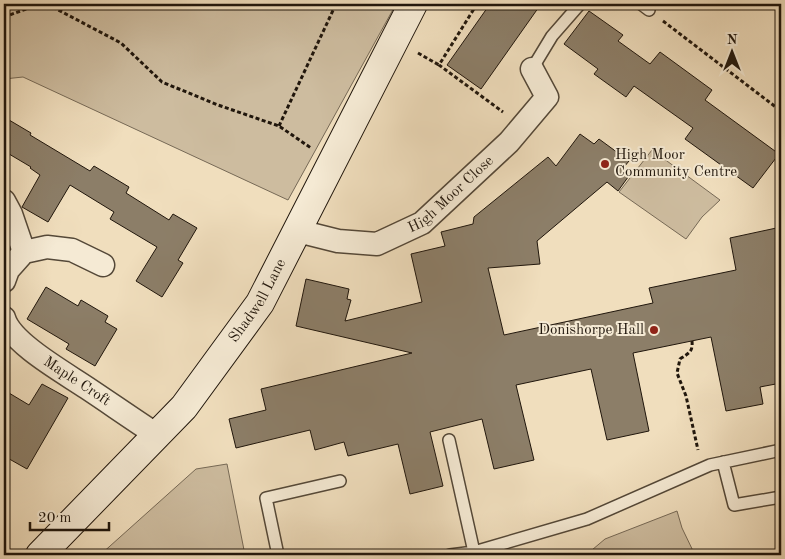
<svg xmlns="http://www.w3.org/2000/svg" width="785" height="559" font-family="'Old Standard TT',serif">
	<rect width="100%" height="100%" fill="#f0debd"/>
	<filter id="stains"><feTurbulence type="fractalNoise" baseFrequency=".004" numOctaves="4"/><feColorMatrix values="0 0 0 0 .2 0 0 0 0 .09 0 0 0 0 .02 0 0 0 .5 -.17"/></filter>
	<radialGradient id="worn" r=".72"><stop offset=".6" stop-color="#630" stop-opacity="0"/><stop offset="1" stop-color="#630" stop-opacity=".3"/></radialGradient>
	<path fill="#cdbc9f" stroke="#766956" d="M4,4h392l-108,196 -265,-123 -19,2z
		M652,150l68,50 -18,17 -16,22 -67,-47z
		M227,464l18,91h-145l96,-86z
		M677,511l5,17 13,27h-109l19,-16z"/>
	<path fill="#8c7e68" stroke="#20160c" d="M490,4h51l-60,85 -34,-24z
		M589,11l34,24 -5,6 32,23 10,-12 52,38 -7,10 74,54 -26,34 -68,-49 8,-11 -59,-42 -8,11 -32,-23 4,-5 -34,-25z
		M4,117l27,16 -1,2 60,36 4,-5 35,21 -3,6 43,27 4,-6 24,14 -19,32 5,3 -21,34 -26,-16 21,-34 -47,-28 4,-7 -44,-27 -22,37 -26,-15 18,-32 -10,-7 1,-1 -27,-16z
		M580,134l14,10 5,-5 30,22 -5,6 7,6 -13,18 -11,-9 -70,59 3,23 -52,4 16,67 149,-32 -4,-15 87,-18 -6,-32 51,-11v156l-21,4 3,17 -37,7 -15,-74 -78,16 16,78 -42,9 -16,-71 -75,16 18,75 -40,9 -12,-50 -52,13 13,54 -33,8 -12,-50 -50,12 -4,-14 -29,8 -5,-20 -74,18 -7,-29 37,-9 -5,-21 151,-36 -116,-27 10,-47 43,10 -2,10 4,1 -6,21 77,-19 -11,-48 34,-8 -4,-14 32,-8 1,-7 74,-60 8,9z
		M46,287l32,19 3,-6 27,16 -3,6 12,7 -22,37 -29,-17 3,-5 -42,-25z
		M42,384l26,14 -41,71 -23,-13v-66l25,15z"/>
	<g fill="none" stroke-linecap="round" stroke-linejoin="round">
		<g stroke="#544838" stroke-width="14">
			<path id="lane" d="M641,4l8,6
				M532,69l20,-33 28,-32
				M449,440l25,112
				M723,462l11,43 47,-8
				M278,555l-12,-57 74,-17
				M450,555l24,-3 113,-33 123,-54 71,-15"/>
		</g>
		<g stroke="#544838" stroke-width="25">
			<g id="street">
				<path d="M4,201l7,13 13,38"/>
				<path id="s1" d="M298,231l40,10 39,3 45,-21 87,-81 38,-45 -15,-28"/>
				<path d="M4,281l4,-11 16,-18 23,-5 25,3 31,15"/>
				<path id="s2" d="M4,318c7,25 61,55 83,70 24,16 47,32 70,47"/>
			</g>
		</g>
		<g stroke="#20160c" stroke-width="30">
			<g id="secondary">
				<path id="s3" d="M40,555l144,-148 76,-104 153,-299"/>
			</g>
		</g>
		<path stroke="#20160c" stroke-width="3" stroke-dasharray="4 2.5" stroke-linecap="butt" d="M47,4l74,39 41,39 56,23 61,21 32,22
			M477,4l-38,61 64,47
			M4,17l36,-13
			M663,21l118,90
			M418,53l21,12
			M279,126l57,-122
			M692,341c1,11 -3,12 -12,18l-3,14 9,23 12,54"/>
		<use href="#lane" stroke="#f5ead4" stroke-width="11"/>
		<use href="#street" stroke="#f5ead4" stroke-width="22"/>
		<use href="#secondary" stroke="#f5ead4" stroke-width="28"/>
	</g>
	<g fill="#8f2418" stroke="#f5ead4" stroke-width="2">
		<circle cx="605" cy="164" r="5"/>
		<circle cx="654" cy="330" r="5"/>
	</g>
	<g text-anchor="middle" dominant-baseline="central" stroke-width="4" stroke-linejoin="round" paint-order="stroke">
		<g font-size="15" fill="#20160c" stroke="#f5ead4" text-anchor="start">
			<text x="615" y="155">High Moor<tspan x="615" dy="17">Community Centre</tspan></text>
			<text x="644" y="330" text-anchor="end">Donishorpe Hall</text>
		</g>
		<g font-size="15" fill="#20160c" stroke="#f5ead4">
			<text stroke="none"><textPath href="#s1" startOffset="170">High Moor Close</textPath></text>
			<text stroke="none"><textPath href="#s3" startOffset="336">Shadwell Lane</textPath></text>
			<text stroke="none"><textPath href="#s2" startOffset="98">Maple Croft</textPath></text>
		</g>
	</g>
	<rect width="785" height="559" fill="none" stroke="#f0debd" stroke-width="20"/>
	<rect x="5" y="5" width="775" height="549" fill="none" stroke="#20160c" stroke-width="2.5"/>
	<rect x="10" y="10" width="765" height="539" fill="none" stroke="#20160c"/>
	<g transform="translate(732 52)" stroke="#f5ead4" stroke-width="4" paint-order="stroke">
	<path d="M0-4L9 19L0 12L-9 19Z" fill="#20160c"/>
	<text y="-8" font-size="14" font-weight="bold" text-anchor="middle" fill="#20160c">N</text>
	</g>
	<path d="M30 522v8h79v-8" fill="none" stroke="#20160c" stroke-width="2.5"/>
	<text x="38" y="522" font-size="15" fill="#20160c" stroke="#f5ead4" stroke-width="4" paint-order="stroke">20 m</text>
	<rect width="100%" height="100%" filter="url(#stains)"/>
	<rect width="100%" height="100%" fill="url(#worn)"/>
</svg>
